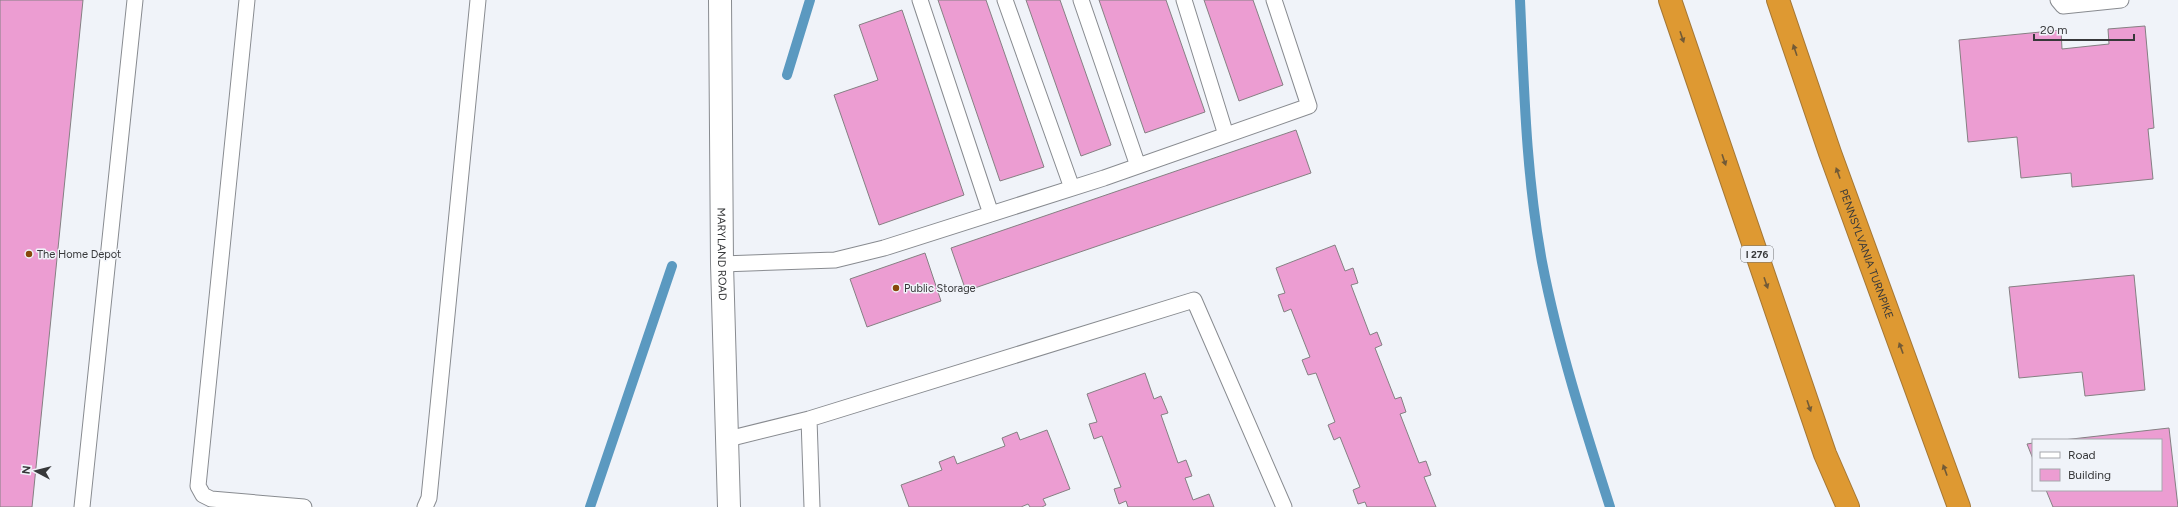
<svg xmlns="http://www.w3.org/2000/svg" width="2178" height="507" font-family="Figtree,sans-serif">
	<rect width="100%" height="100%" fill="#f0f3f9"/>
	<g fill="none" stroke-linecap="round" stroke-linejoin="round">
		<path stroke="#5b99c0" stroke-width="10" d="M1520,0c4,88 6,175 22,262 16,83 42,164 68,245
			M787,75l23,-75
			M590,507l82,-241"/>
	</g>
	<path fill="#ec9dd2" stroke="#858083" d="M0,0h83l-51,507h-32z
		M938,0h48l58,167 -44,14z
		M1026,0h34l51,145 -30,11z
		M1099,0h67l39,112 -60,21z
		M1204,0h49l30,85 -44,16z
		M902,10l62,185 -85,30 -45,-130 44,-15 -19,-55z
		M2145,26l9,102 -6,1 5,50 -81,8 -1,-14 -50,5 -4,-41 -49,5 -9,-102 102,-10 1,19 47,-5 -1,-15z
		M1296,130l15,43 -345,118 -15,-43z
		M1335,245l10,26 8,-3 5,15 -7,2 19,50 7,-3 5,13 -7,3 20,51 6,-2 5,15 -6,2 19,49 7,-2 5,14 -7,2 12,30h-69l-2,-5 -7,2 -5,-14 7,-3 -20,-50 -6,3 -6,-15 7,-3 -19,-49 -8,2 -6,-15 8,-3 -19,-48 -7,3 -6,-17 7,-2 -9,-25z
		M925,253l16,48 -74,26 -17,-48z
		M2134,275l11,115 -60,6 -3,-24 -63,6 -10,-91z
		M1145,373l9,26 7,-3 7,17 -7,2 17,48 8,-3 6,16 -7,2 8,22 16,-6 5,13h-86l-2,-6 -7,3 -5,-15 7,-2 -19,-51 -8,3 -5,-15 8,-2 -10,-28z
		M2169,428l9,79h-125l-7,-17h115v-50h-98z
		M1047,430l23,59 -27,10 3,6 -4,2h-12l-2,-3 -7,3h-112l-8,-22 41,-15 -3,-8 15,-6 3,8 48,-18 -3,-8 15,-6 3,8z
		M2033,443v16l-6,-15z"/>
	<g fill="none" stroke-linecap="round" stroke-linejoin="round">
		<g stroke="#888b90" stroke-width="17">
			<path id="service" d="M247,0l-49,486 5,9 8,4 93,8
				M920,0l71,214
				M1005,0l67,188
				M1081,0l57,166
				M1184,0l42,135
				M2058,0l5,6 58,-6
				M722,264l113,-4 49,-12 220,-70 205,-72 -35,-106
				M809,419l3,88
				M728,439l81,-20 385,-119 90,207
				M82,507l53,-507
				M425,507l4,-9 49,-498"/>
		</g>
		<g stroke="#888b90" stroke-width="24">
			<g id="tertiary">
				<path id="s1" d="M720,0l2,264 7,243"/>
			</g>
		</g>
		<g stroke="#a47735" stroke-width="24">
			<g id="motorway">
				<path d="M1670,0l155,454 23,53"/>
				<path id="s2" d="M1778,0l52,153 129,354"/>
			</g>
		</g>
		<use href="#service" stroke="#fff" stroke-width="15"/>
		<use href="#tertiary" stroke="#fff" stroke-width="22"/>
		<use href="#motorway" stroke="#de9932" stroke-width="22"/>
	</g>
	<defs><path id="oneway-solid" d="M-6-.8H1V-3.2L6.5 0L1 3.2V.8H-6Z"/></defs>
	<g fill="#715a37">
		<use href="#oneway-solid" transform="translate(1682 37) rotate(71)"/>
		<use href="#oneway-solid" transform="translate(1795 50) rotate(-109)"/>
		<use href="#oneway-solid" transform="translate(1724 160) rotate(71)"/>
		<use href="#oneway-solid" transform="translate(1838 173) rotate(-110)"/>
		<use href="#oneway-solid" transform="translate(1766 283) rotate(71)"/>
		<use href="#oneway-solid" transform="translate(1901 348) rotate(-110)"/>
		<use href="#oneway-solid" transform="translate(1809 406) rotate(71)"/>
		<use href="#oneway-solid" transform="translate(1945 470) rotate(-110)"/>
	</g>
	<g fill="#86470a" stroke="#f0f3f9" stroke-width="1.5">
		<circle cx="29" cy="254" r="4"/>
		<circle cx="896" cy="288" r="4"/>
	</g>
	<g text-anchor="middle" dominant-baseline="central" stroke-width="3" stroke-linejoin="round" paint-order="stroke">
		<rect fill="#f0f3f9" stroke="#6e7073" stroke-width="1" x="1741" y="246" width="32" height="16" rx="3"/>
		<g font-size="10" font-weight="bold" fill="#37383a">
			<text x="1757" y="254">I 276</text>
		</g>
		<g font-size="11" fill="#37383a" stroke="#f0f3f9" text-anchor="start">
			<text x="37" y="254">The Home Depot</text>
			<text x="904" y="288">Public Storage</text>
		</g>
		<g font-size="11" fill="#37383a" stroke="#f0f3f9">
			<text stroke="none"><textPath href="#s1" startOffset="254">MARYLAND ROAD</textPath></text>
			<text stroke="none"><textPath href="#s2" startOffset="269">PENNSYLVANIA TURNPIKE</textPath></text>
		</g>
	</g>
	<rect x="2032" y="439" width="130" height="52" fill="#f0f3f9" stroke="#a6a8ad"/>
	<rect x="2040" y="452" width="20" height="6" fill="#ffffff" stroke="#a6a8ad"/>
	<text x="2068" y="459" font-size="12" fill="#37383a">Road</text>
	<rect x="2040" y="469" width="20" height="12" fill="#ec9dd2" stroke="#a6a8ad"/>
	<text x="2068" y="479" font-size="12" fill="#37383a">Building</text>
	<g transform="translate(36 471) rotate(277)" stroke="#f0f3f9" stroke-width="3" paint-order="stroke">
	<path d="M0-3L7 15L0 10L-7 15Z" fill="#37383a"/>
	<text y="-6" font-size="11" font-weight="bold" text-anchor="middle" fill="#37383a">N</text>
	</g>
	<path d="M2034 34v6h100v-6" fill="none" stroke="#37383a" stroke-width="2"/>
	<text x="2040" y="34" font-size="12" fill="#37383a" stroke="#f0f3f9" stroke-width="3" paint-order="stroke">20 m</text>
</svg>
